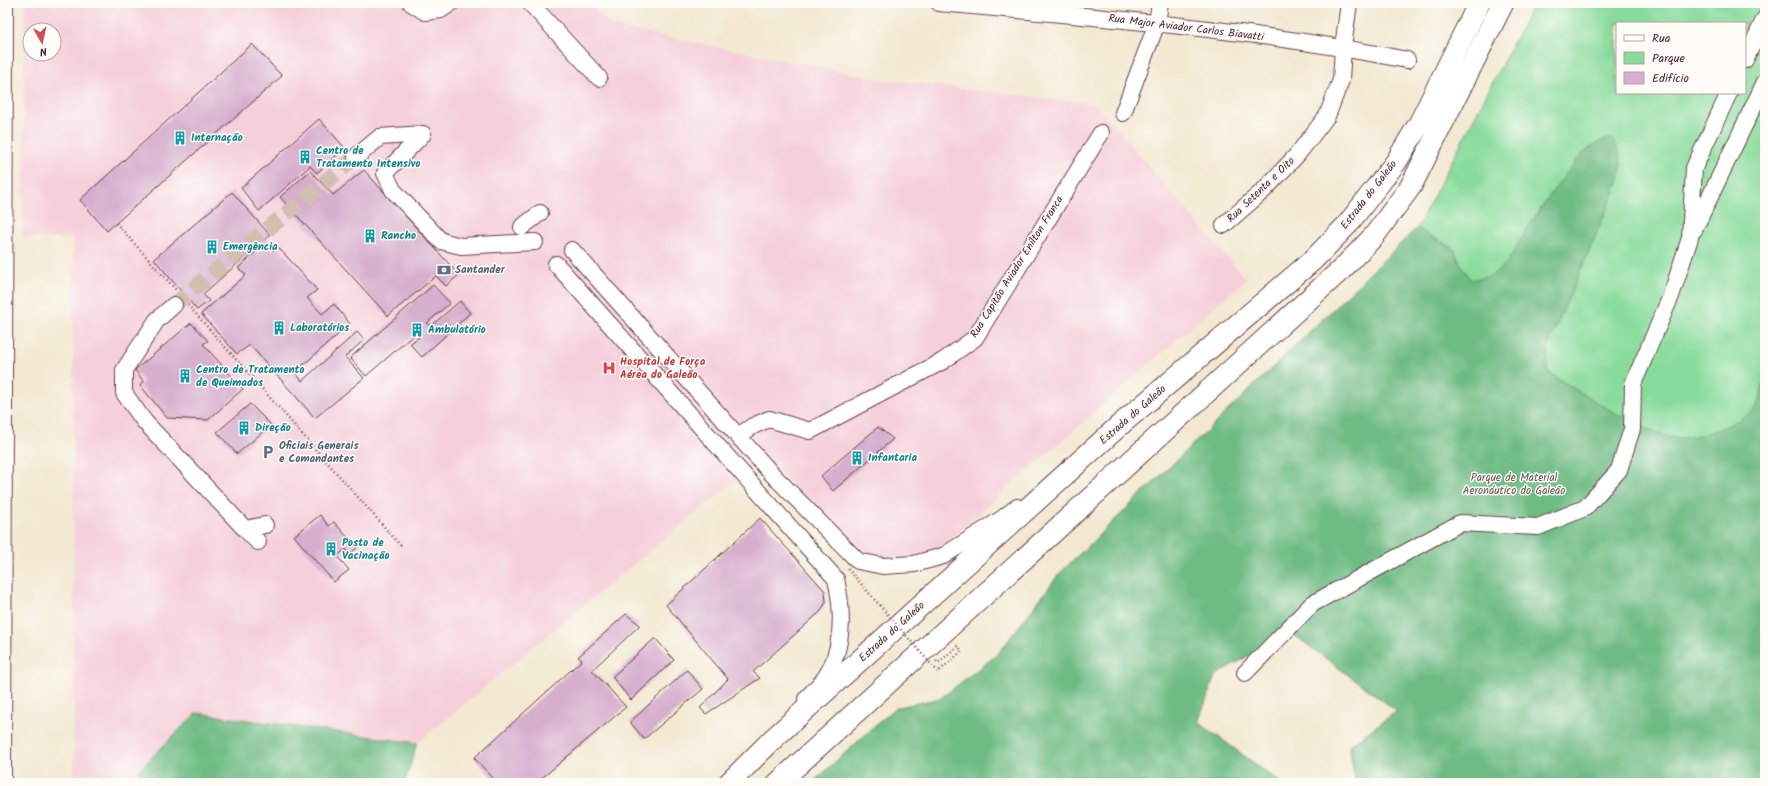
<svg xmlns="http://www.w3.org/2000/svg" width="1768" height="786" font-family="Kalam,sans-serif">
	<rect width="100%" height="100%" fill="#fdfcf7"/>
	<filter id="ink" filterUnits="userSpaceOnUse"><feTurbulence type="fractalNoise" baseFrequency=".025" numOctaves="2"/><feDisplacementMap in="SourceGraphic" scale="8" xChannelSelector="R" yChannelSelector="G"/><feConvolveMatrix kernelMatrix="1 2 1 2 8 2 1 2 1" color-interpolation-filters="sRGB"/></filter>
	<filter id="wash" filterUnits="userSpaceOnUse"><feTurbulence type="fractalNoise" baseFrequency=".012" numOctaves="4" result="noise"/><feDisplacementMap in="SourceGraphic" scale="16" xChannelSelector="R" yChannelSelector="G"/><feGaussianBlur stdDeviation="0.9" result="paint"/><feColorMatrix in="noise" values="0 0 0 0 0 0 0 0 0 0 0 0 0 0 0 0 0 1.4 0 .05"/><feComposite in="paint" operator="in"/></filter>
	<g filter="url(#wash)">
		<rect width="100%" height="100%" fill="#f3e8d1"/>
		<path fill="#f5cfda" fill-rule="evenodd" d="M25,3h563l24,23 267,53 216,25 151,175 -301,264 -25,15 -33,3 -26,-7 -97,-97 -347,286 -12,40h-331l-1,-544 -50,-2zM30,30h24v24h-24z"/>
		<path fill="#88db9c" stroke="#697d64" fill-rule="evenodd" d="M1534,3h231v780h-409l-7,-37 48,-35 -108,-80 -74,45 -17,46 83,61h-469l83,-75 46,-10 57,-44 62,-81 357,-345zM1617,23h128v70h-128z"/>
		<path fill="#6ebb84" stroke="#5c6d58" d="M1611,138c12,17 12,28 6,48l-69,160 -1,25c39,25 79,52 123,66 18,6 73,-14 85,-29 5,-7 7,-20 10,-29v404h-409l-7,-37 48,-35 -108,-80 -74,45 -17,46 83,61h-469l83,-75 46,-10 57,-44 62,-81 357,-345 37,21 7,16 10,15 20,-4 16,-13 22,-37 21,-31 31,-40 17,-13z
			M196,713l221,30 -12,40h-270l4,-13z"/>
		<g id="blocks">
			<path fill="#d7afce" d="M252,44l30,32 -175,155 -27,-31z
				M319,119l26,29 -28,25 -7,-7 -51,45 -18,-23z
				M364,170l95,105 -13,11 -10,-10 -48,40 -108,-119 30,-26 23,24z
				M232,192l38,43 -67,59 6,7 -12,9 -43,-51z
				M266,243l8,8 4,-4 39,43 -10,8 15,16 12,-10 16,20 -55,48 7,9 55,-49 7,8 -19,17 19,21 -49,40 -65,-73 -13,9 -36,-40 45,-39 -8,-7z
				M433,285l17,18 -23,20 4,3 29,-25 10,12 -48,44 -12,-13 10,-8 -4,-3 -50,43 -16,-18z
				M191,323l17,18 -5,3 40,45 -35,31 -41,-2 -27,-33 4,-3 -9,-12z
				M250,404l21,21 -34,29 -20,-22z
				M878,427l15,12 -60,52 -12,-15z
				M320,515l9,11 5,-4 23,26 -8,6 -3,-5 -9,7 12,14 -15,12 -40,-46z
				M760,518l65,73 1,11 -5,9 -68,61 7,6 -54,36 -6,-6 28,-29 -62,-74z
				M626,614l14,11 -48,45 34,37 -90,76h-38l-24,-25 108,-98 -4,-3z
				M655,638l19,22 -43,40 -19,-23z
				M687,670l16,19 -59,50 -14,-17z"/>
		</g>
	</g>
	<g filter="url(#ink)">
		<use href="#blocks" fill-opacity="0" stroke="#633d44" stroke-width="1"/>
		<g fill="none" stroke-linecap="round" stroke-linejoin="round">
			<path stroke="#d1c0b0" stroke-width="16" stroke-dasharray="16 8" stroke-linecap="butt" d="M174,305l182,-148"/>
			<g stroke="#633d44" stroke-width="18">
				<path id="minor" d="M411,3l14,9 16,-2 10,-7
					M530,3l69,75
					M939,3c156,14 314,26 468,57
					M1745,60l20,-42
					M1123,113l34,-90 3,-20
					M423,134l-38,39 8,17 48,51 20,5 74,-4
					M356,157l24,-20 43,-3
					M1224,225l40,-35 33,-35 30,-39 14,-36 2,-33 6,-44
					M522,227l18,-14
					M1694,230l71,-148
					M572,250l199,223 87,88 25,5 31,-2 29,-8 60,-38 14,-11
					M556,264l280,315c7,31 8,65 -8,94 -5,9 -15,18 -22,26
					M174,305l-17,15 -33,50v23l20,28 101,108
					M738,436l15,-10 16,-7 41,12 133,-70 32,-23 126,-205
					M258,542l-13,-13 20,-4
					M1245,673l67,-69 113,-62 35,-19 78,4 47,-19 34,-38 13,-41 1,-45 38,-88 19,-58 4,-70 35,-75
					M3,783l2,-780"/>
			</g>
			<g stroke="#633d44" stroke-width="23">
				<path id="major" d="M729,783l45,-45 346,-313 193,-165 34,-35 49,-63 23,-38 60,-121
					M778,783l564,-514 32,-33 37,-50 92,-183"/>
			</g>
			<path stroke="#633d44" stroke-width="2.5" stroke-dasharray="1 3" stroke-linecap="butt" d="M116,223l60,67
				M188,305l214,242
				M936,661l2,2 20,-17 4,5 -24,21"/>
			<use href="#minor" stroke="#fff" stroke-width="16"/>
			<use href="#major" stroke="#fff" stroke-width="21"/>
			<path stroke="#633d44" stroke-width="2.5" stroke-dasharray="1 3" stroke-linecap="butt" d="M848,569l90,103"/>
		</g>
	</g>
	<defs>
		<g id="building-bare" transform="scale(1.08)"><path d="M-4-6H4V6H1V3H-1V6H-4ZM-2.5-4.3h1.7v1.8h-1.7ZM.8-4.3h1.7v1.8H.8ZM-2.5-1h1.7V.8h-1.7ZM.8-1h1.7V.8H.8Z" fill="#0f9aa8" stroke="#fdfcf7" stroke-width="2.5" paint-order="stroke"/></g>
		<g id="bank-bare" transform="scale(1.08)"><path d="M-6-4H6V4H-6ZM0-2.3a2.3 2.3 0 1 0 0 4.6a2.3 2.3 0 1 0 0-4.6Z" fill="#5c6f8a" stroke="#fdfcf7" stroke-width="2.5" paint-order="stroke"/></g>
		<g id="hospital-bare" transform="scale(1.08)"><path d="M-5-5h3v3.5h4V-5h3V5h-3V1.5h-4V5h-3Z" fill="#e0444e" stroke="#fdfcf7" stroke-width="2.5" paint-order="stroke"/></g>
		<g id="parking-bare" transform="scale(1.08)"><path d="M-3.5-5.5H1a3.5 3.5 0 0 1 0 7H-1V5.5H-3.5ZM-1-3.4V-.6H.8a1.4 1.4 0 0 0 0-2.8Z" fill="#5c6f8a" stroke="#fdfcf7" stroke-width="2.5" paint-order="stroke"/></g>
	</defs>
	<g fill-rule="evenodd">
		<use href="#building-bare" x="180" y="138"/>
		<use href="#building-bare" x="305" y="157"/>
		<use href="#building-bare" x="370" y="236"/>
		<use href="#building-bare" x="212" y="247"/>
		<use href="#bank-bare" x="444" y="270"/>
		<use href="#building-bare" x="279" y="328"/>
		<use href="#building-bare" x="417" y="330"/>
		<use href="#hospital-bare" x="609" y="368"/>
		<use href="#building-bare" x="185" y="376"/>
		<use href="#building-bare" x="244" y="428"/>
		<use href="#parking-bare" x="268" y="452"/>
		<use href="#building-bare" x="857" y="458"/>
		<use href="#building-bare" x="331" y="549"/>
	</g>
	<g text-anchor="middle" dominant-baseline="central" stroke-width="3" stroke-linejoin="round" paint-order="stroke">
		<g font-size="11" fill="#4a1f2b" stroke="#fdfcf7">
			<text transform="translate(1186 28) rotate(7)">Rua Major Aviador Carlos Biavatti</text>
			<text transform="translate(1261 190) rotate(-44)">Rua Setenta e Oito</text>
			<text transform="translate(1369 195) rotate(-52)">Estrada do Galeão</text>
			<text transform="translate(1017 267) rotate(-58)">Rua Capitão Aviador Enilton Franca</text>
			<text transform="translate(1133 415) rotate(-41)">Estrada do Galeão</text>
			<text transform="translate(892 632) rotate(-42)">Estrada do Galeão</text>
		</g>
		<g font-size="11" font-weight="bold" fill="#0d838f" stroke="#fdfcf7" text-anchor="start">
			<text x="191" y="138">Internação</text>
			<text x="316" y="151">Centro de<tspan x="316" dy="13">Tratamento Intensivo</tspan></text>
			<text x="381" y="236">Rancho</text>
			<text x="223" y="247">Emergência</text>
			<text x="290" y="328">Laboratórios</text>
			<text x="428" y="330">Ambulatório</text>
			<text x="196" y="370">Centro de Tratamento<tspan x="196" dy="13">de Queimados</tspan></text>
			<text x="255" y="428">Direção</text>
			<text x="868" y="458">Infantaria</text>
			<text x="342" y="543">Posto de<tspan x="342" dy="13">Vacinação</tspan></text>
		</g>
		<g font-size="11" font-weight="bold" fill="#4e5e75" stroke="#fdfcf7" text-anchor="start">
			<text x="455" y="270">Santander</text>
			<text x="279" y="446">Oficiais Generais<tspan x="279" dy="13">e Comandantes</tspan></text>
		</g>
		<g font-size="11" font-weight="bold" fill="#be3a42" stroke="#fdfcf7" text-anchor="start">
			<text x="620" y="362">Hospital de Força<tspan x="620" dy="13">Aérea do Galeão</tspan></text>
		</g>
		<g font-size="11" fill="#5d574d" stroke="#fdfcf7">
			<text x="1514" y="478">Parque de Material<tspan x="1514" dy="13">Aeronáutico do Galeão</tspan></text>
		</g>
	</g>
	<rect width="1768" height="786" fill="none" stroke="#fdfcf7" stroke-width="16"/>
	<rect x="1616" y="22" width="130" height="72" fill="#fdfcf7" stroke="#b5a4a5"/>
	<rect x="1624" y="35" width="20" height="6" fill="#ffffff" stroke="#b5a4a5"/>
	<text x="1652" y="42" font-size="12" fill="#4a1f2b">Rua</text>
	<rect x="1624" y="52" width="20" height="12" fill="#88db9c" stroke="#b5a4a5"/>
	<text x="1652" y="62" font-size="12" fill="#4a1f2b">Parque</text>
	<rect x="1624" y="72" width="20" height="12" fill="#d7afce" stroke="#b5a4a5"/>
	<text x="1652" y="82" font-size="12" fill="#4a1f2b">Edifício</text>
	<g transform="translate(42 42) rotate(171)"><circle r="19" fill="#fdfcf7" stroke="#b5a4a5"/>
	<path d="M0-3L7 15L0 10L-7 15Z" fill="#d1495b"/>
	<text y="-6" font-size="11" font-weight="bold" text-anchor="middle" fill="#4a1f2b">N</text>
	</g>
</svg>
